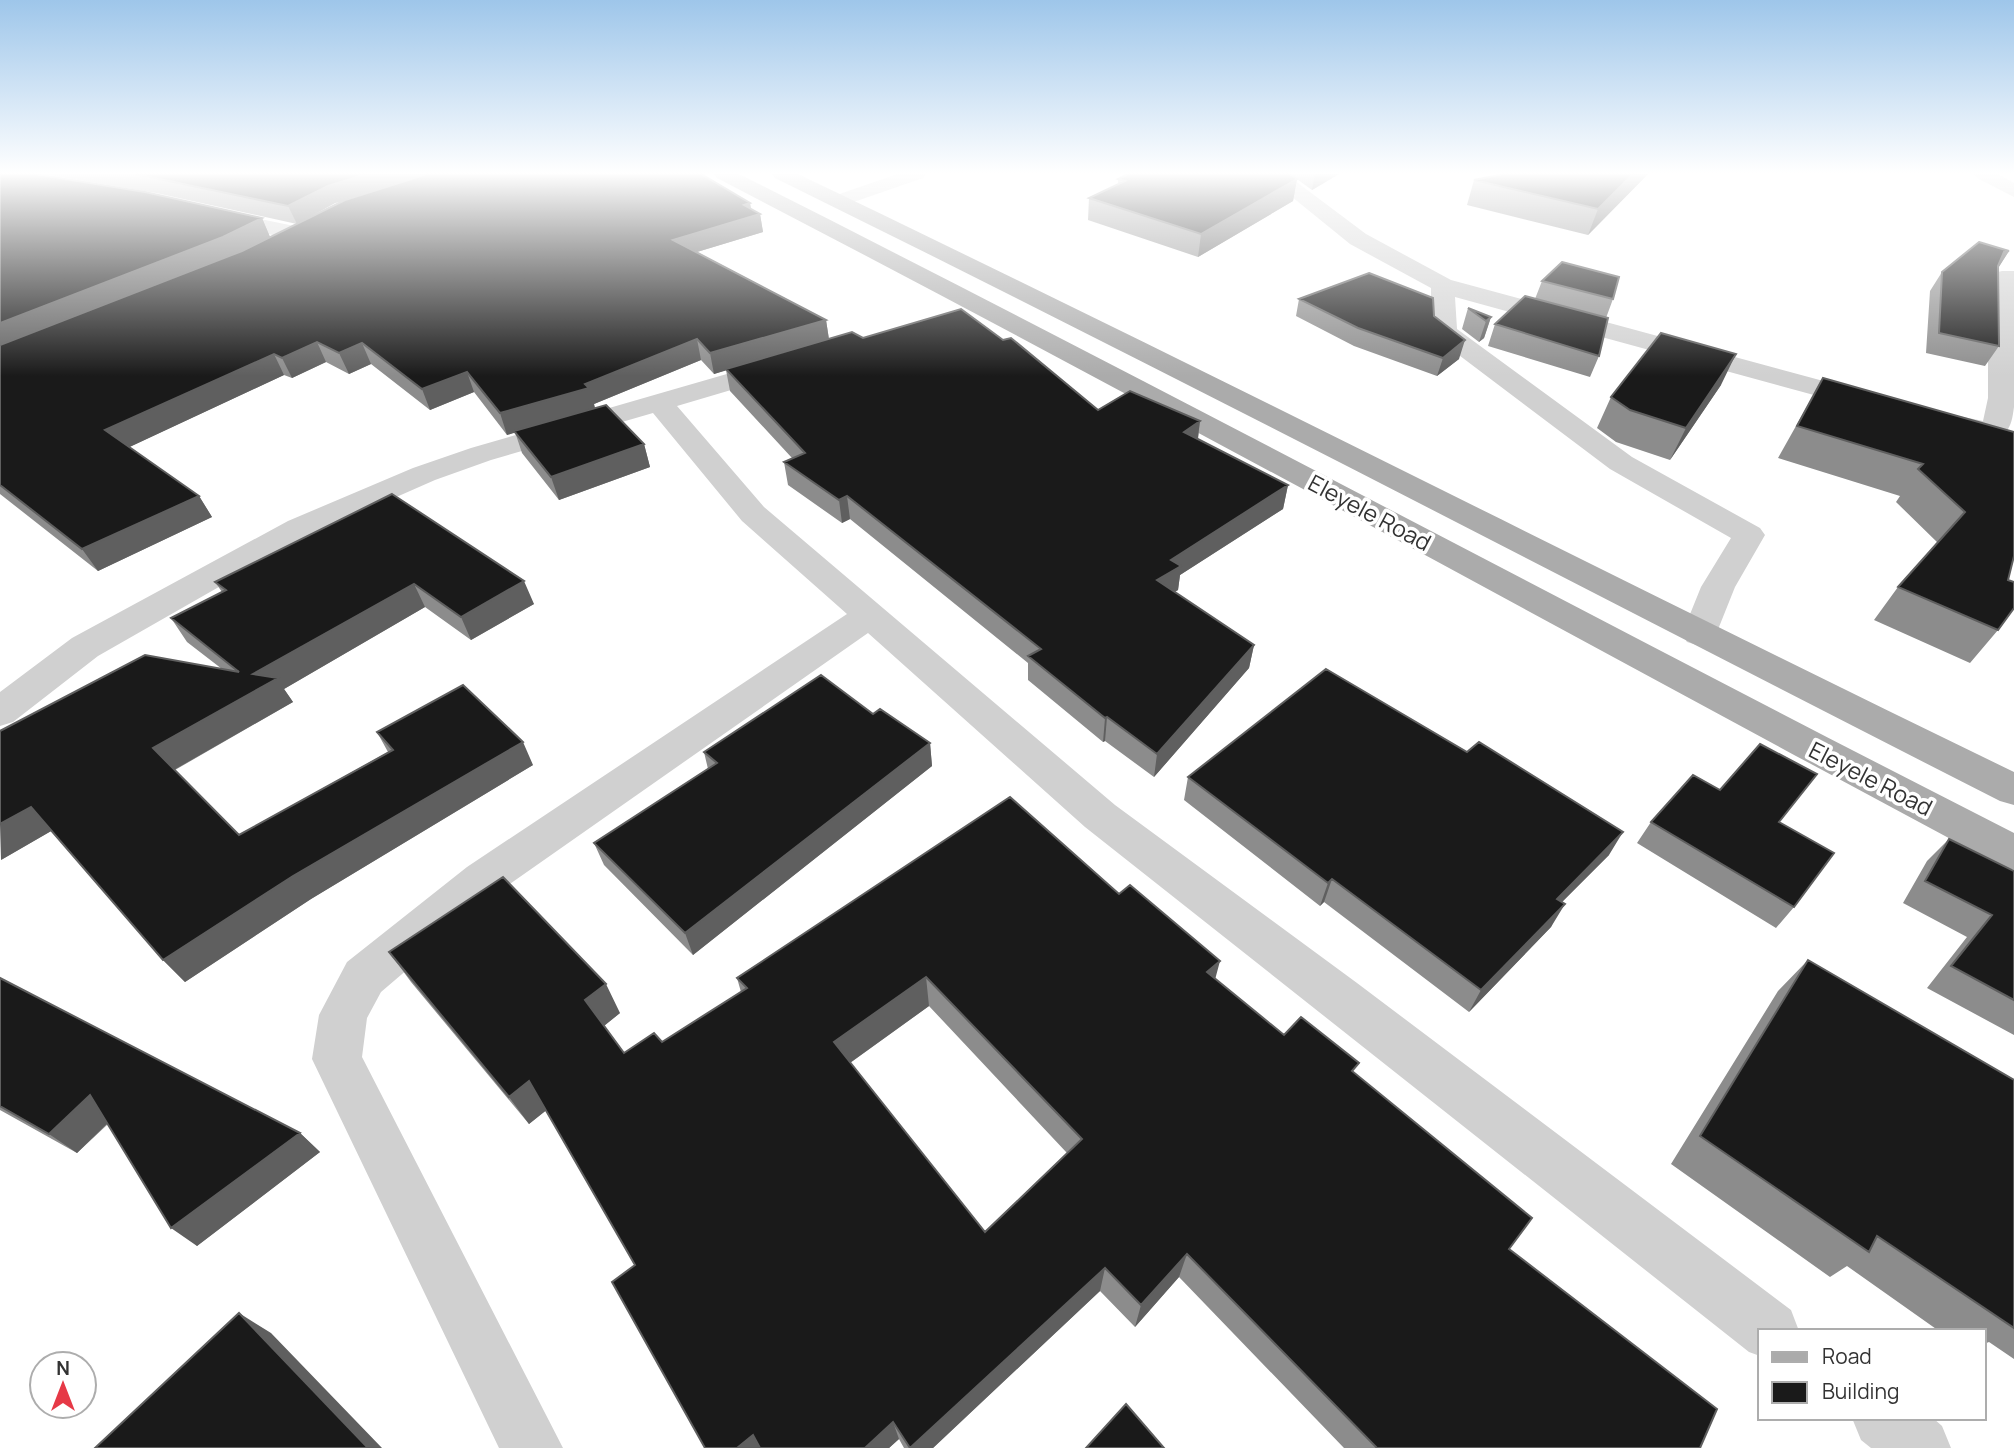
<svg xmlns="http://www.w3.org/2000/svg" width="2014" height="1448" font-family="Manrope,sans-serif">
	<rect width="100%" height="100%" fill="#fff"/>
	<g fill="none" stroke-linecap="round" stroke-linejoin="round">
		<path fill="#d0d0d0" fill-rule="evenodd" d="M897,174h29l-3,4 -78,27h-14l-4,-4 4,-4z
			M1264,174h22l80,60 85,46 428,116 4,6 -4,6 -10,2 -414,-113 2,32 175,128 128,71 5,7 -30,52 -22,55 -13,4 -13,-4 -5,-8 19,-47 30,-49 -121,-69 -175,-132 -4,-5v-44l-81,-44z
			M1974,174h24l16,9v14l-37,-19z
			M216,210l88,18 3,5 -3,5 -8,2 -88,-19 -3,-5 3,-5z
			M2002,271h12v136c-1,7 -2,16 -6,22 -14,21 -55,4 -74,-1l-4,-6 4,-6 10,-3 39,8 5,-23v-112l6,-13z
			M779,359l9,2 4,6 -4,6 -111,33 87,101 351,298 242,178 434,327 8,21h-39v25l-11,-4 -664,-525 -217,-194 -371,260 -116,99 -14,26 -5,39 201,391h-64l-187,-389 7,-44 28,-53 120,-95 380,-253 -105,-93 -89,-108 -162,47 -56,20 -125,55 -212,121 -85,66 -13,4v-34l72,-54 216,-117 125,-53 58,-20z
			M1852,1418h81l9,8 9,22h-80l-10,-8z"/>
		<path fill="#ababab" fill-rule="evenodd" d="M714,174h25c427,215 849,442 1275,659v37l-15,-5c-428,-229 -852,-464 -1282,-687z
			M772,174h26c407,195 810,401 1216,598v33l-14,-4c-409,-208 -814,-421 -1225,-623z"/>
	</g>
	<path fill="#8c8c8c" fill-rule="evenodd" d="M0,174h35l110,18 117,26 8,19 -29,15 104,-51 -10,2 -38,21 -141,-31 -114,-19h659l49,29 1,6 9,5 3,18 -66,20 129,68 3,19 23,-7 11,6 98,-29 42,31 8,-2 87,72 32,-19 70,30 -2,19 90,45 -5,24 -103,66 -2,15 -3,2 79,53 -5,23 -95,109 -49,-36 -2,1 -75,-62v-17l-178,-144 -8,4 -54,-38 -4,-23 8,-4 -62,-67 -4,-21 -12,4 -13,-14 -107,44 1,4 11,-3 38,39 6,23 -91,33 -37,-47 -7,-21 -8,3 -33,-43 -44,18 -59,-46 -22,10 -23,-12 -34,16 -8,-3 -155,72 70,49 13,21 -114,54 -98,-77z
		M1290,174h49l-27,16z
		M1648,174l-60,61 -121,-30 7,-25z
		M1118,179h179l-4,22 -95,56 -110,-37 1,-22 29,-13z
		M2009,251l-11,17 1,78 -14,20 -59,-13 4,-62 12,-19z
		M1542,281l71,18 -7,19 -7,38 -9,21 -102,-31 7,-22 40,-25z
		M1299,299l135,17 25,43 -22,17 -83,-30 -58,-30z
		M1468,308l23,9 -7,21 -5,4 -17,-13z
		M1823,378l191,54 -6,148 -10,50 -28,33 -96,-43 24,-33 40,-44 -42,-41 4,-6 -122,-38z
		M1721,385l-51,75 -54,-18 -19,-14 14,-31z
		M392,494l142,110 -63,36 -46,-33 -141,82 9,13 -118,68 64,65 149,-83 -11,-20 156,33 -222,134 -126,83 -22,-22 -112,-129 -50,29 221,-191 -35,-27 -16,-24 51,-26 -7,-10z
		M873,714l57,29 2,23 -239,189 -89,-90 -10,-22 114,-74 -4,-17z
		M1188,777l421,78 -47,47 -11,25 -82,85 -145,-110 -4,4 -136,-106z
		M1010,797l205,182 69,56 70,38 155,176 191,199h-356l-165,-171 -44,50 -35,-36 -167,157h-29l-5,-9 -10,9h-184l-70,-183 -89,-155 -17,14 -118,-142 -22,-30 231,61 -16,13 20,27 38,-11 79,-50 -4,-14zM929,1006l138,147 -82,79 -135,-169z
		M1651,822h128l15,85 -18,21 -139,-85z
		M1949,839l65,32v164l-87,-47 40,-51 -64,-34 24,-42z
		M1808,960l206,120v279l-25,-17 -5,2v-13h-45l-92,-65 -17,11 -159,-113 107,-173z
		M0,978l300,155 20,19 -123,94 -89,-122 -31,29 -77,-43z"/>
	<path fill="#5f5f5f" d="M367,174h64l-96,29 -38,21 -9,-18 40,-20z
		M1315,174h24l-27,16z
		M1633,174h15l-60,61 10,-26z
		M1297,179l-4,22 -95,56 3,-23z
		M750,203l2,13 8,-2 3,18 -86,26 -4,-18 71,-35z
		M262,218l8,19 -37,19 -233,92v-25z
		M2009,251l-12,19 7,-18z
		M1491,317l-7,21 -5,4 7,-21z
		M826,320l3,20 -115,34 -4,-21z
		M697,339l4,21 -107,44 1,5 -88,26 -7,-22 85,-29z
		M1465,340l-6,19 -22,17 6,-18z
		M317,342l9,20 -34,16 -10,-20z
		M362,343l9,21 -22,10 -10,-21z
		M274,354l10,21 -165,77 -14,-22z
		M1736,354l-15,31 -51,75 16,-32z
		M467,372l7,20 -44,18 -8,-21z
		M1200,421l-3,23 -13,-12z
		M644,444l6,23 -91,33 -8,-23z
		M1288,485l-5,24 -103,66 -2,15 -24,13 3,-23 14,-20z
		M199,496l13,21 -114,54 -16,-22z
		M847,496l3,23 -8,4 -3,-23z
		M524,581l10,23 -63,36 -10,-23z
		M414,584l11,23 -141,82 9,13 -121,69 -19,-23 100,-74z
		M1254,645l-5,23 -95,109 3,-23z
		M1107,717l-2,24 -2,1 2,-24z
		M523,742l10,23 -222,134 -126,83 -22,-22 130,-84z
		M930,743l2,23 -239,189 -8,-22z
		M31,807l22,23 -52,30 -1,-36z
		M1623,832l-14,23 -66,66 14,-22z
		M1332,879l-8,23 -4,4 8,-23z
		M1565,904l-14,23 -82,85 12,-22z
		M1220,961l-8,30 -5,-19z
		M926,977l3,29 -89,64 -6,-28z
		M606,984l14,29 -20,16 -15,-29z
		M529,1081l19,28 -19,15 -20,-27z
		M90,1095l26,20 -39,38 -28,-19z
		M300,1133l20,19 -123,94 -26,-18z
		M1187,1254l-8,23 -44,50 6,-22z
		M1105,1268l-5,23 -167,157h-23z
		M239,1313l32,20 111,115h-14z
		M893,1422l6,17 -10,9h-24z
		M753,1435l9,13h-25z"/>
	<path fill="#1a1a1a" stroke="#5f5f5f" stroke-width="2" fill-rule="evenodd" d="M0,174h35l110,18 117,26 -39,19 -223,86z
		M135,174h232l-39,12 -40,20z
		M427,174h274l49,29 -6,2 16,9 -87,26 153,80 -116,33 -13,-14 -112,45 4,4 -89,25 -33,-41 -45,17 -60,-46 -23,10 -22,-11 -35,16 -8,-4 -169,76 94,66 -117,53 -82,-64v-140l242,-94 103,-51z
		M1128,174h162l7,5 -96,55 -112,-36 36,-17 -7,-2z
		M1504,174h129l-35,35 -124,-29z
		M1979,242l30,9 -5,1 -6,14 1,80 -60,-13 3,-61z
		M1562,262l57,15 -6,22 -71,-18z
		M1369,273l64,25 1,18 31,24 -22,18 -85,-30 -59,-29z
		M1525,296l83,22 -9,38 -104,-32z
		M1468,308l23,9 -5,4z
		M961,309l42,31 8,-2 87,72 32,-19 70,30 -16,11 104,53 -117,75 10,6 -24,14 97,65 -97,109 -50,-37 -2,1 -77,-62 13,-7 -194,-153 -8,4 -55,-38 21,-9 -79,-84 126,-37 11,6z
		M1661,333l75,21 -50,74 -56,-18 -19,-13z
		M1823,378l191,54v124l-6,24 6,2v26l-16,22 -100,-43 67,-75 -47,-43 5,-5 -126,-38z
		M606,405l38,39 -93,33 -37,-46z
		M392,494l132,87 -63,36 -47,-33 -161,90 25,4 -125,70 86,87 154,-85 -16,-18 86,-47 60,57 -230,134 -130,84 -132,-153 -31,17v-93l145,-76 94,17 -68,-54 55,-28 -11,-8z
		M1326,669l141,83 12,-10 144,90 -66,67 8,5 -84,86 -149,-111 -4,4 -140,-106z
		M821,675l52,39 7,-5 50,34 -245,190 -91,-90 123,-80 -13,-11z
		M1760,744l57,30 -38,48 55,31 -40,54 -143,-85 42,-47 27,15z
		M1010,797l109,97 11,-9 90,76 -13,11 77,63 17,-18 58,46 -7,8 180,147 -23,31 208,160 -17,39h-323l-190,-194 -46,51 -36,-37 -195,180 -17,-26 -28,26h-105l-7,-13 -16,13h-32l-93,-166 23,-17 -106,-184 -20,16 -120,-145 114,-75 103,107 -21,16 39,53 30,-20 8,9 85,-54 -10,-10zM926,977l156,162 -97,93 -151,-190z
		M1949,839l65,32v129l-63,-34 41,-51 -67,-34z
		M1808,960l206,120v248l-137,-92 -8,16 -169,-116z
		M0,978l300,155 -129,95 -81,-133 -41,39 -49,-28z
		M239,1313l129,135h-273z
		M1126,1404l38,44h-78z"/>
	<linearGradient id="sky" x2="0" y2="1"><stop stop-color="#9ec6ea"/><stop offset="0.46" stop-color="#fff"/><stop offset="1" stop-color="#fff" stop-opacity="0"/></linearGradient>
	<rect width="2014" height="376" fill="url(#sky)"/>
	<g text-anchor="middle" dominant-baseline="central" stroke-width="7" stroke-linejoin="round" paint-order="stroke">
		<g font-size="23" fill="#333" stroke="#fff">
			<text transform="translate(1370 512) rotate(28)">Eleyele Road</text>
			<text transform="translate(1871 778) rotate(27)">Eleyele Road</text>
		</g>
	</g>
	<rect x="1758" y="1329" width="228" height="91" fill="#ffffff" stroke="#adadad" stroke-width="2"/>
	<rect x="1772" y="1352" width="35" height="10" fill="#ababab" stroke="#adadad" stroke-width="2"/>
	<text x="1822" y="1364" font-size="21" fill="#333333">Road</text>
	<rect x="1772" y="1382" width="35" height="21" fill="#1a1a1a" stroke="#adadad" stroke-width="2"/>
	<text x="1822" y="1399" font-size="21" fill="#333333">Building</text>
	<g transform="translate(63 1385)"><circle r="33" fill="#ffffff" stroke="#adadad" stroke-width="2"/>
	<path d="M0-5L12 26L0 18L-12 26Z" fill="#e63946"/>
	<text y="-10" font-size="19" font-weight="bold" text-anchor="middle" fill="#333333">N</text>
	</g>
</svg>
